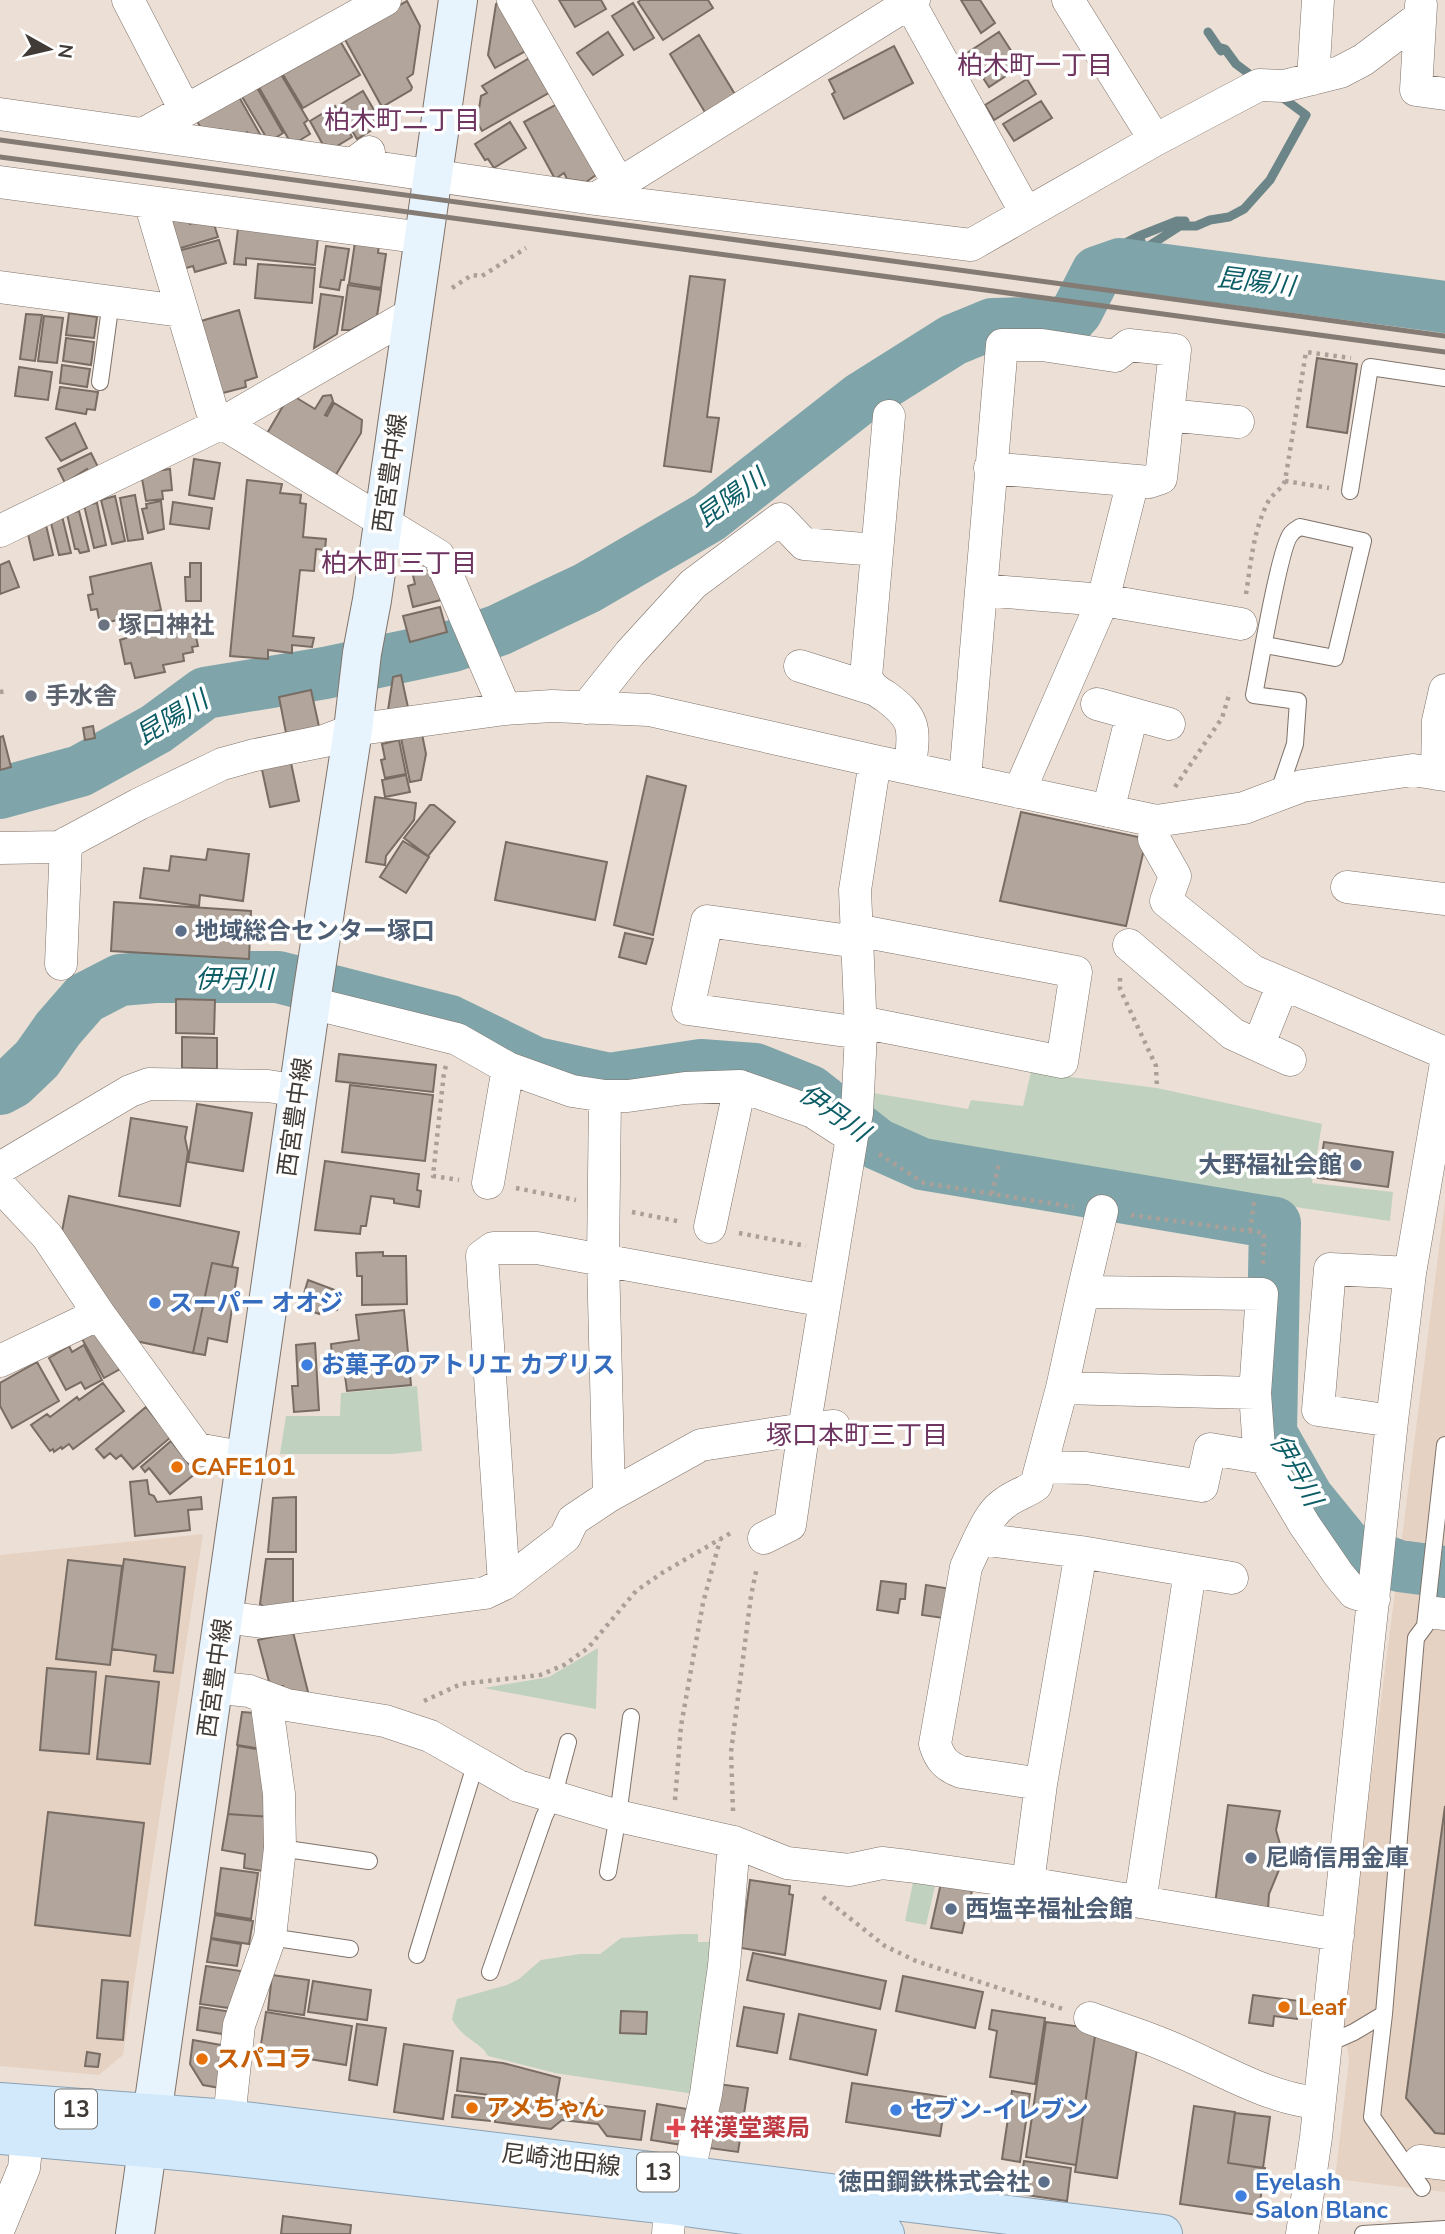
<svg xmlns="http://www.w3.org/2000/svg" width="1445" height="2234" font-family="'Nunito Sans','Noto Sans JP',sans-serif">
	<rect width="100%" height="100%" fill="#ecdfd5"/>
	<path fill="#e6d2c3" d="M1445,1202v990l-110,-13 14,-119 -8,-47z
		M203,1534l-80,521 -24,20 -99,-9v-511z"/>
	<path fill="#c0d2bf" d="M1031,1072l126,16 165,36 -10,59 81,9 -3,29 -391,-58 -101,-20 -27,-19 2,-31 95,16 3,-9 52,6z
		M417,1386l5,65 -29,3h-113l6,-38h54l1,-23z
		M598,1648l-2,61 -112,-21 65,-11z
		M914,1878l22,4 -10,43 -21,-4z
		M681,1934h17v8h19l-23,152 -139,-21 -67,-17c-6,-13 -26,-17 -36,-37l5,-20 50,-14 12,-6 22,-19 39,-6h20l21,-16z"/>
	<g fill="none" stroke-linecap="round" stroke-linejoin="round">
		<path stroke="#6c8588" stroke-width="9" d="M1208,32l13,19
			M1218,47l7,2 11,15 20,15
			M1139,236l38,-15h8
			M1097,272c7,-19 24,-27 42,-36l5,13 36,-23h16l14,-6 19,-3 15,-8 26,-29 36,-65 -27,-20"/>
		<path stroke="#7fa5aa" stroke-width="52" d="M0,793l80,-22 76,-42 49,-36 120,-20 128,-27 46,-16 54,-26 34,-16 122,-71 152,-119 92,-58 39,-16 42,-1 22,2 12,-4 9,-10 20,-39 23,-8 325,43
			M0,1089l13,-7 24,-23 21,-30 27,-31 35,-18 35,-3h123l172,44 86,42 73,16 92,-14 54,4 55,22 67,53 45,20 353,59 -4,210 37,65 40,49 51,19 46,6"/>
	</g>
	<path fill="#b2a59c" stroke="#786c63" stroke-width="2" d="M502,0l27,49 -34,19 -7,-13 8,-51z
		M559,0h42l5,9 -31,18z
		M641,0h67l5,8 -50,32 -25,-38z
		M961,0h19l15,23 -14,10z
		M407,1l13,25 -7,48 -6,4 5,9 -1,3 -29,17 -39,-71z
		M633,3l21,35 -20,12 -22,-34z
		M608,32l15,23 -30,20 -16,-22z
		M999,32l22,34 -32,21 -22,-34z
		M699,35l37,61 -30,18 -36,-60z
		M339,39l21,36 -57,33 -21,-35z
		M894,46l19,37 -69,36 -12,-25 3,-2 -6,-12z
		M533,56l19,35 -70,40 -5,-9 4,-26 6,-3 -5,-7z
		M279,71l29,49 -4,3 6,11 -18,11 -35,-61z
		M1027,79l9,15 -42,26 -9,-15z
		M256,86l27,47 -14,9 -28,-47z
		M363,91l19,33 -25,15 -19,-33z
		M239,97l21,37 -9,5 -4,-7 -9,5 -3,-5 -17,-3 -13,7 -8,-15z
		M1041,101l11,17 -38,23 -11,-17z
		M557,104l39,71 -10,7 -19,-3 -3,-6 -9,6 -31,-57z
		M335,106l17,31 -25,15 -17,-31z
		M510,122l16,26 -32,20 -6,-9 -3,1 -10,-16z
		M189,218l1,6 17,-5 6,2 5,16 -44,13 -4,-30z
		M238,228l80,9 -3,28 -69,-7v7l-12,-1z
		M219,240l7,23 -31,9 -2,-6 -10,3 -5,-18z
		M355,242l24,3 -1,8 8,1 -5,34 -32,-5z
		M326,246l23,3 -5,31h-3l-2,10 -19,-3z
		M258,264l57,4 -3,35 -57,-5z
		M690,276l35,4 -18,137 12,1 -8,54 -47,-6z
		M348,285l33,5 -4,26 -26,14h-9z
		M321,294l22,3 -6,37 -23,14z
		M239,310l18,67 -12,4 1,6 -31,8 -21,-72z
		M69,313l28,4 -3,21 -28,-3z
		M26,314l16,1 -7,46 -15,-2z
		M44,316l19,2 -6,45 -19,-2z
		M66,338l28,4 -3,23 -28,-4z
		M1317,358l40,6 -10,69 -40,-6z
		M62,365l28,4 -3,18 -27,-4z
		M19,367l33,5 -4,28 -33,-4z
		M60,387l38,5 -3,18 -8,-1 -1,5 -30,-5z
		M290,394l25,15 8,-13 8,-1 2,6 -8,14 2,1 7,-13 28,17 -1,13 -27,45 -69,-41z
		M75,423l12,25 -26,13 -15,-23z
		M91,453l8,16 -10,5 -2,-5 -22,14 -7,-14z
		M194,459l26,4 -6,36 -25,-4z
		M170,469l2,21 -10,1 1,8 -17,2 -5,-28z
		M247,480l35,4 -2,9 21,2 -1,8 6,1 -3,33 23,2 -1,11 -9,-1 -2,22 -14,-1 -7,66 21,2 -2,9 -20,-2v8l-24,-3v9l-38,-3z
		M135,495l8,44 -15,2 -8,-43z
		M115,496l10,45 -13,3 -11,-44z
		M161,501l3,28 -16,4 -6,-24 5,-1 -1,-4z
		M173,502l39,6 -3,21 -39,-5z
		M97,503l9,42 -12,3 -10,-43z
		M79,511l10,40 -9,2 -2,-4h-3l-8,-35z
		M62,516l9,37 -12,2 -9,-36z
		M46,525l7,30 -19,5 -6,-26z
		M9,561l10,26 -19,7v-29z
		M151,563l10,47 -61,14 -3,-15 -6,1 -3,-15 5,-1 -3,-17z
		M190,563h11v38h-15l-1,-24h5z
		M423,564l2,5 4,-2 12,33 -28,7 -5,-21 7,-2 -4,-17z
		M440,607l7,25 -37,10 -7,-26z
		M157,618l1,9 6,-1v3l29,-6 5,23 -6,1 1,5 -10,2 1,7 -21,4 2,7 -30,6 -4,-15 -6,1 -5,-24 6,-2 -2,-13z
		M401,675l8,37 -22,5 6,-40z
		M311,690l9,41 -33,7 -8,-41z
		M93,726l2,12 -10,2 -2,-12z
		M422,734l4,20 -5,26 -11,2 -9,-44z
		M3,736l8,31 -11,3v-33z
		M399,740l7,34 -21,4 -4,-18 4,-1 -3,-15z
		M290,758l9,43 -29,6 -9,-42z
		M406,775l4,17 -25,5 -3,-17z
		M647,776l39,10 -33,149 -39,-10z
		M375,797l41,6 -2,17 -28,36 -1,9 -19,-3z
		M430,805h4l21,17 -27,34 -24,-18z
		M1021,812l122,26 2,7 -19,81 -126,-25z
		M403,841l26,16 -23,36 -26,-16z
		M506,842l101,20 -12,58 -100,-20z
		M208,849l41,5 -6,47 -43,-6 -1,11 -59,-8 4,-30 25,3 2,-15 35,4z
		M114,902l137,9 -2,48 -138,-8z
		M625,933l28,6 -7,25 -27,-7z
		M176,999l39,1 -1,34 -38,-1z
		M182,1037l35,1v31l-35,-1z
		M339,1054l97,11 -3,27 -97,-11z
		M350,1085l83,10 -8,66 -83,-9z
		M197,1104l55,9 -9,58 -55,-9z
		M131,1118l56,9 -2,11 3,14 -8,54 -61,-10z
		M1324,1142l69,10 -5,35 -70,-9z
		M325,1161l94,13 -2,16 4,1 -2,16 -25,-4v-4l-23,-3 -5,30h-5l-1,8 -45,-4z
		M69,1196l170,36 -7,35 -20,-4 -19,90 -62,-13 -70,-104z
		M383,1252v4h23l1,48 -45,1v-29h-5l-1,-23z
		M212,1263l26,5 -11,74 -19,-4 -3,17 -12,-2z
		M308,1280l35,13 -6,17 -12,1 -4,-1 -2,4 -19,-7z
		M404,1310l7,75 -64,6 -3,-23 -11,1 -2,-25 28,-4 -3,-25z
		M99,1330l21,39 -16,9 -22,-39z
		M315,1343l4,67 -25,2 -2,-26h6l-2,-41z
		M84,1345l18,35 -17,9 -4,-7 -15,8 -17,-32 20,-12 3,6z
		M37,1362l22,39 -47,27 -12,-22v-23z
		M103,1383l21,28 -51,38 -4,-5 -7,5 -1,-2 -7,5 -1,-3 -3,2 -19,-26 16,-11 3,3 27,-20 2,3z
		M146,1407l25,30 -38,32 -12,-14 -5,4 -6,-6 -6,5 -8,-9z
		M171,1441l25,32 -26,21 -21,-26 -4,4 -4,-5z
		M147,1480l2,14 5,2 3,6 44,-5 1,12 -14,1 2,20 -55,6 -5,-54z
		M296,1497v55h-28l5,-54z
		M124,1559l61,8 -12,106 -19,-2 2,-16 -44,-6z
		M266,1559h27v50h-27l-6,-5z
		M68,1560l54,6 -12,99 -54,-6z
		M881,1581l25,3 -1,15h-5l-2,14 -21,-3z
		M926,1585l25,4 -8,29 -21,-3z
		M293,1632l16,64 -24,-1 -2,-9 -12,3 -13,-49z
		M47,1668l49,4 -7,82 -49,-4z
		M106,1676l53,6 -9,82 -53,-5z
		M242,1712l13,1 7,36 -25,-4z
		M238,1746l25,4 7,67 -42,-3z
		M1228,1805l52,6 -4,19 6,21 -1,14 -12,29 -1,16 -53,-6z
		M1445,1806v328l-10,-1 -29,-35z
		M48,1812l96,11 -14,113 -95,-11z
		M228,1814l42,3 -7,54 -19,-3 1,-14 -23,-4z
		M221,1868l37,5 -7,46 -36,-6z
		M750,1880l40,6 -1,8 4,1 -8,60 -44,-7z
		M941,1883l31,8 -10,42 -31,-5z
		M215,1915l38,6 -4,23 -38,-6z
		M211,1939l30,5 -4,22 -30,-4z
		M753,1953l133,28 -6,28 -133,-29z
		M206,1966l35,5 -5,38 -36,-5z
		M272,1975l37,5 -5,35 -36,-5z
		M903,1976l80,16 -8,36 -79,-17z
		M102,1980l26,2 -5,58 -26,-2z
		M313,1981l58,9 -4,30 -59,-8z
		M1253,1995l47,6 -3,18 -23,-3 -1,10 -24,-3z
		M200,2007l32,5 -3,23 -32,-5z
		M744,2007l40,7 -7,39 -40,-7z
		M992,2010l53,8 -10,66 -45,-7 7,-46 -8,-2z
		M621,2011l26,1 -1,22 -26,-1z
		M266,2012l86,14 -6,39 -86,-14z
		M799,2014l77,16 -9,45 -77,-16z
		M1046,2022l50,7 -20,136 -50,-8z
		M357,2024l29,4 -9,57 -28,-5z
		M1095,2036l42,13 -20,129 -42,-6z
		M193,2040l34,6 -7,42 -17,-3 -13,-21z
		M404,2044l49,7 -10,68 -49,-7z
		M87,2052l13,2 -2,13 -13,-1z
		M461,2058l42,5 57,15 -4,22 89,11 -4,29 -34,-4 -9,-12 -36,-4 -11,9 -56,-7 3,-26 -41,-5z
		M852,2083l94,14 -6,39 -94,-14z
		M718,2084l30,4 -10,64 -29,-4z
		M1012,2091l18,3 -10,68 -18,-3z
		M455,2095l38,4 -3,22 -38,-4z
		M657,2104l30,5 -5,36 -31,-5z
		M1194,2106l41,6 -7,51 37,5 -7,47 -78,-11z
		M1235,2113l35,4 -7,51 -35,-5z
		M1024,2161l47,7 -4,33 -48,-7z
		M283,2216l68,9 -1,9h-69z"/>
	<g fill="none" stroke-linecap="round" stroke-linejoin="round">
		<g stroke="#7f726a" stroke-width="18">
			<path id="lane" d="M100,382l11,-81
				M1350,491l20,-124 75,11
				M1265,645l70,13 28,-117 -63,-14c-3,2 -7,4 -9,7 -11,11 -32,137 -37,161l44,6 -3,43 -17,50
				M280,1848l89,13
				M608,1872l10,-56 13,-99
				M270,1937l80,12
				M417,1955l59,-193
				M490,1972l54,-155 9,-19 15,-56
				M1325,2045l29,-13 30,-18
				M1422,2188l-50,-71 12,-103 32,-376 9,-12 20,-181
				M1363,2234l82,-5"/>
		</g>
		<g stroke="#7f726a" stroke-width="33">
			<path id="street" d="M128,0l57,110
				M513,0l106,184
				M908,0l118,213
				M1068,0l87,140
				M1421,5l-5,85 29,4
				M1313,79l5,-79
				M0,114l353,50 16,-12
				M143,134l242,-134
				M353,164l242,35 376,46 184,-105 104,-55 25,1 56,-14 23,-12 57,-43
				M0,182l424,56
				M595,199l319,-199
				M150,202l62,209 10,12 217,133 66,153
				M0,287l181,24
				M1168,415l70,7
				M889,416l-23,261c5,10 9,13 19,19 33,24 29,34 25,72
				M0,531l222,-108 191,-110
				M981,590l122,10 138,24
				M800,666l73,23
				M1097,704l72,20
				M586,708l44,-55 63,-69 87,-65 24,25 72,6
				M1437,774l1,-53 7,-31
				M965,779l37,-434h40l73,11 14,-11 46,5 -14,128 -12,4 -159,-14
				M1019,792l84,-192 30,-119
				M1108,811l24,-96
				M1156,821l-2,18 21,37 -9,25 87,70 192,82
				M0,848l59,-1 80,-43 83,-40 33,-9 69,-14 29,-11 152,-21 47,-3 97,4 226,51 281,60 88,-13 58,-22 111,-16 32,5
				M1347,887l98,12
				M856,930l220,42 -14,90 -201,-40
				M857,942l-150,-21 -19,88 173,24 -6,-143 20,-129
				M1129,945l104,89 57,26
				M61,964l5,-121
				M311,1003l146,36 51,29 64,23 33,5h23l57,-8 55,-2 73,26 39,25 -48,292 -14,96 -26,13
				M1259,1044l24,-60
				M605,1096l-2,163 6,237
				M852,1137l5,-24 4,-80
				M0,1168l130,-77 19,-7 119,2 31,5
				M488,1183l20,-115
				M0,1186l47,50 52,78 98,135 49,9
				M710,1227l30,-141
				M1083,1292l19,-81
				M0,1361l99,-47
				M1062,1388l193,5
				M1392,1421l-74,-11 12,-141 80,4
				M1042,1467l44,1 116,18 8,-37 55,9
				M979,1539c7,-14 13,-28 27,-37 9,-7 21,-10 30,-17l26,-97 21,-96 179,2 -7,99 4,55 45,76 35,51 15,18 20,6
				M504,1584l-22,-328 11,-8h44l288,53
				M1435,1613l10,1
				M223,1617l39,5 223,-29 19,-9 61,-47 8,-17 36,-24 92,-51 103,-16 30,-3
				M213,1687l36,4 38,14 98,16 45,15 88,50 100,30 116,26 53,21 62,7 33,-7 26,3 120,17 310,52
				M1041,1784l-80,-12c-15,-6 -21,-12 -26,-28l31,-177 13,-28 102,13 151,26
				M1028,1883l13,-99 40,-232
				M1140,1902l50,-331
				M1090,2018c24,9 48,16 72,26 52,20 99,53 156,59
				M229,2119l10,-94 31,-88 10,-89 -1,-54 -13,-95
				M1420,2161l25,3
				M0,2226l24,-58 3,-30
				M668,2234l2,-29 18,-29 18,-82 18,-128 10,-124
				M1302,2234l14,-97 76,-716 18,-148 35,-204"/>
		</g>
		<g stroke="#7f726a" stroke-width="40">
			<path id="secondary" d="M135,2234l177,-1239 41,-265 9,-77 10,-53 86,-600"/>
		</g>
		<g stroke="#8ba2b5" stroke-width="40">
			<path id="primary" d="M0,2102l229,17 934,115
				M0,2135l191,17 479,53 215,29"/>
		</g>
		<path stroke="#aaa099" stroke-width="4.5" stroke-dasharray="3.5 5" stroke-linecap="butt" d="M452,288l20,-13 10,1 44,-28
			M1285,481l44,7
			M1246,594c5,-31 7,-63 22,-92 4,-8 13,-12 17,-21l21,-129 45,6
			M0,692l7,-1
			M1175,787l47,-69 8,-26
			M1120,978v11l36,77 1,22
			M446,1066l-2,6 -11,104 26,4
			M879,1154l45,29 150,24
			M516,1188l60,12
			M992,1194l7,-31
			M632,1212l50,10
			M1131,1215l133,18 -1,32
			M1250,1231l4,-29
			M739,1233l67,13
			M424,1701l37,-17 79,-9 24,-10 24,-17 48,-57 26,-18 72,-42
			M675,1800l6,-74 22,-123 17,-63
			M733,1811l-2,-59 20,-156 6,-29
			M823,1897l62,49 31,15 147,48"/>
		<use href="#lane" stroke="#fff" stroke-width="16"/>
		<use href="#street" stroke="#fff" stroke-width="32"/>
		<use href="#secondary" stroke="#e8f4fd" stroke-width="38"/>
		<use href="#primary" stroke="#d2e9fb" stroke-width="38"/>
		<path stroke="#837b74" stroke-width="5" d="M0,140l1445,196
			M0,157l1445,195"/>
	</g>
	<g fill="#6b7280" stroke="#fff" stroke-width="2.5">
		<circle cx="104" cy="625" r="7"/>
		<circle cx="31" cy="696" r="7"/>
	</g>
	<g fill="#5c6f8a" stroke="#fff" stroke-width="2.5">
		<circle cx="181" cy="931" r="7"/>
		<circle cx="1356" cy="1165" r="7"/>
		<circle cx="1251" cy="1858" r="7"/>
		<circle cx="951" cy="1909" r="7"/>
		<circle cx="1044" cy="2182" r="7"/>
	</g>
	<g fill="#3f7fe0" stroke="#fff" stroke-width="2.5">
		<circle cx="155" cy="1303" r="7"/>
		<circle cx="307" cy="1365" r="7"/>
		<circle cx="896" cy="2110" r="7"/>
		<circle cx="1241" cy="2196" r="7"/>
	</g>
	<g fill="#e8710a" stroke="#fff" stroke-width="2.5">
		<circle cx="177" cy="1467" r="7"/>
		<circle cx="1284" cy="2007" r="7"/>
		<circle cx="202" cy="2059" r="7"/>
		<circle cx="472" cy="2108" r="7"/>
	</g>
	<path fill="#e0444e" stroke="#fff" stroke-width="2.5" d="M672.5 2117.5h7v7h7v7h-7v7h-7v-7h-7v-7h7z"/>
	<g text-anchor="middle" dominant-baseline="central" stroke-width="7" stroke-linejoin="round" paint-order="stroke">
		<g fill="#fff" stroke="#797673" stroke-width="2">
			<rect x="55" y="2089.5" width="42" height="39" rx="5"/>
			<rect x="637" y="2152.5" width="42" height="39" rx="5"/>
		</g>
		<g font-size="23" font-weight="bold" fill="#403b37">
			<text x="76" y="2109">13</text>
			<text x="658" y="2172">13</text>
		</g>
		<g font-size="24" fill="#403b37" stroke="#fff">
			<text transform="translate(390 473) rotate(-82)">西宮豊中線</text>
			<text transform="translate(295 1117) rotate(-82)">西宮豊中線</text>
			<text transform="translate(215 1678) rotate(-82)">西宮豊中線</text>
			<text transform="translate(561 2160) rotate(7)">尼崎池田線</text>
		</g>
		<g font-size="24" font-weight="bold" fill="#5b616d" stroke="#fff" text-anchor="start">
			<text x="118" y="625">塚口神社</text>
			<text x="45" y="696">手水舎</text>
		</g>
		<g font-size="24" font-weight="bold" fill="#4e5e75" stroke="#fff" text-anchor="start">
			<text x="195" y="931">地域総合センター塚口</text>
			<text x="1342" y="1165" text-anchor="end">大野福祉会館</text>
			<text x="1265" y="1858">尼崎信用金庫</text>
			<text x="965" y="1909">西塩辛福祉会館</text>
			<text x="1030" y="2182" text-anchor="end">徳田鋼鉄株式会社</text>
		</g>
		<g font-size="24" font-weight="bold" fill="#366cbe" stroke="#fff" text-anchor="start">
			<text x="169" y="1303">スーパー オオジ</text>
			<text x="321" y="1365">お菓子のアトリエ カプリス</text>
			<text x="910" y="2110">セブン-イレブン</text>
			<text x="1255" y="2182">Eyelash<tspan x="1255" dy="28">Salon Blanc</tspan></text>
		</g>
		<g font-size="24" font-weight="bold" fill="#c56008" stroke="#fff" text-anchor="start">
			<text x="191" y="1467">CAFE101</text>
			<text x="1298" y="2007">Leaf</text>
			<text x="216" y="2059">スパコラ</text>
			<text x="486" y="2108">アメちゃん</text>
		</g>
		<g font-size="24" font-weight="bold" fill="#be3a42" stroke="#fff" text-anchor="start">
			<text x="690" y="2128">祥漢堂薬局</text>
		</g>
		<g font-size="26" fill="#6e3561" stroke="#fff">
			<text x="1035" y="65">柏木町一丁目</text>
			<text x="402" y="120">柏木町二丁目</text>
			<text x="399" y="563">柏木町三丁目</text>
			<text x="857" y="1435">塚口本町三丁目</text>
		</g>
		<g font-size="26" font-style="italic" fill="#0d5d66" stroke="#fff">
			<text transform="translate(1256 282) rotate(7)">昆陽川</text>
			<text transform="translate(731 498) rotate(-36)">昆陽川</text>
			<text transform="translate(172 718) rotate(-31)">昆陽川</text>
			<text x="234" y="979">伊丹川</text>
			<text transform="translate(834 1113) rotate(35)">伊丹川</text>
			<text transform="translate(1296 1470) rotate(61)">伊丹川</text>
		</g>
	</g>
	<g transform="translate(49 49) rotate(98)" stroke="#ffffff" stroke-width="5" paint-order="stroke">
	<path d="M0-5L12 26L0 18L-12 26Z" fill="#403b37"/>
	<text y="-10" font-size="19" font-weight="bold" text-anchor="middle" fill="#403b37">N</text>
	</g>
</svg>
